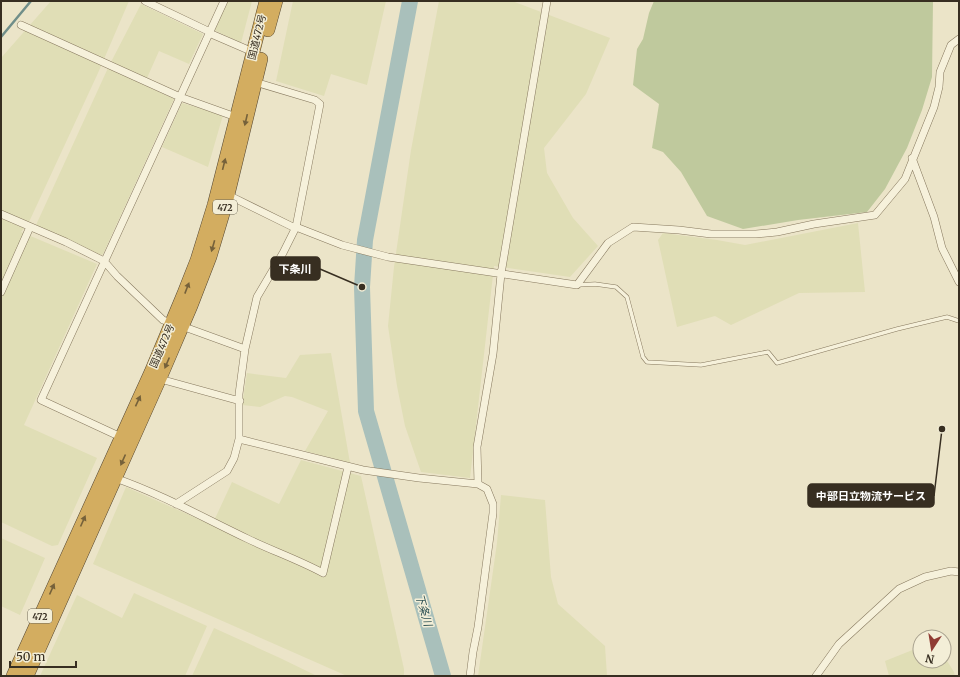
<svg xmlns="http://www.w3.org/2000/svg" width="960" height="677" font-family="Merriweather,'Noto Sans JP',serif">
	<rect width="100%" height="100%" fill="#ebe4c8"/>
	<path fill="#e0deb6" d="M51,1h78l-31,72 -69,149 -8,10 76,32 -73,161 73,33 -39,87 -6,1 -51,-24v-464z
		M227,1h25l-11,42 -27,-13z
		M293,1h93l-19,84 -36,-11 -7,22 -48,-15z
		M439,1h73l98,37 -24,56 -42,54 3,25 26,45 25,28 -28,31 -76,-11 -24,212 -49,-6 -16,-46 -8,-40 -9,-60 6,-59 17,-117z
		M141,4l62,30 -14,30 -30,-13 -12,27 -36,-16z
		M108,68l66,31 -71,155 -2,1 -65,-30z
		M182,103l41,12 -15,52 -46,-20z
		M858,223l7,69 -66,1 -68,32 -16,-9 -38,11 -19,-87 5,-7 54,7 28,5z
		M331,353l19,110 -45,-12 23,-40 -36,-14 -7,-1 -25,11 -18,-2 5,-32 39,5 14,-23z
		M301,460l60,16 43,193v7h-57l-254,-112 33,-77 86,38 20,-43 47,22z
		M501,495l44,5 6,77 7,27 47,42 2,30h-129l19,-133z
		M1,538l44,20 -25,57 -19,-9z
		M134,593l73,33 -22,50h-145l37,-81 45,23z
		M214,628l66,30 37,18h-125z
		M920,647v14h24v-5l10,16 1,4h-66l-4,-15z"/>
	<path fill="#bfc99d" d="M654,1h279l-1,76 -10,33 -15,38 -22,41 -18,23 -69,8 -55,9 -36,-13 -26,-44 -18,-20 -11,-4 7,-44 -26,-19 4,-36 6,-10 6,-26z"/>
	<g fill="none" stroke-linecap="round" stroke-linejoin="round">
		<path stroke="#708e89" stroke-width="2.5" d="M1,37l30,-36"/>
		<path stroke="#a9c0bb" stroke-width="16" d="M410,1l-45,239 -3,47 4,124 77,265"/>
		<g stroke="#86785e" stroke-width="4.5">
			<path id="lane" d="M577,285l18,-1 21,3 11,10 16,60 4,5 54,3 67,-13 9,11 120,-34 50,-12 12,4"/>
		</g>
		<g stroke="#86785e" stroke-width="8">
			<path id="street" d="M145,1l65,31
				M21,25l159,72 56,20
				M209,33l44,19
				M912,158l22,59 8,31 17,34
				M228,195l67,33
				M1,214l65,28 38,19 13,15 46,44 27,9 55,20
				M296,227l46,18 46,12 189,28 31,-42 25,-16 46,3 32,4h45l21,-2 37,-8 61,-9 30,-36 29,-72 5,-20 1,-15 11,-27 8,-6
				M1,292l29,-65
				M160,379l80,22
				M123,438l-82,-38 183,-399
				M239,439l124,31 56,8 59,6 9,5 6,15v9l-15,114 -5,25 -3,24
				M115,478c46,16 89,40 133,61 25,12 51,21 75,34l25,-106
				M478,484l-1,-37 16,-93 8,-80 46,-273
				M176,504l51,-33 7,-13 5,-19v-45l6,-45 12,-52 26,-44 13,-26 24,-123 -5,-4 -60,-18
				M816,676l23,-32 60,-55 26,-12 26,-6 8,1"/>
		</g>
		<g stroke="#544632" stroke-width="14">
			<path id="highway" d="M268,30l8,-29
				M13,676l138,-304 33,-79 13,-33 17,-55 52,-204
				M27,676l134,-300 30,-70 19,-49 15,-50 36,-148"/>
		</g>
		<use href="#lane" stroke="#f6f1db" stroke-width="3.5"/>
		<use href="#street" stroke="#f6f1db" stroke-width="7"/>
		<use href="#highway" stroke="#d3ad60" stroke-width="13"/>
	</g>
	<defs><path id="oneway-solid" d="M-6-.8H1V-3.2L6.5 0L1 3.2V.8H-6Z"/></defs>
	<g fill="#75613a">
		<use href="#oneway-solid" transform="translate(246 120) rotate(103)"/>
		<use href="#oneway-solid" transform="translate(224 164) rotate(-76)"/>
		<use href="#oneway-solid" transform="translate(213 246) rotate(106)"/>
		<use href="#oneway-solid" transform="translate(187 288) rotate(-69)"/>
		<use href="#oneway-solid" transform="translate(167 363) rotate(113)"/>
		<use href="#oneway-solid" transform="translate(138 401) rotate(-65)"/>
		<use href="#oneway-solid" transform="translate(123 460) rotate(114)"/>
		<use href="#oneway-solid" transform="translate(83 521) rotate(-66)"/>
		<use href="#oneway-solid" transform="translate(52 589) rotate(-66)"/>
	</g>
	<g text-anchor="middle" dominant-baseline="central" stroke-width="3" stroke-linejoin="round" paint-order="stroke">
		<g fill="#f3eed7" stroke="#6f6858" stroke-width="1">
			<rect x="213" y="200" width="24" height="14" rx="3"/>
			<rect x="28" y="609" width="24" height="14" rx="3"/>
		</g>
		<g font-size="9" font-weight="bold" fill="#372e21">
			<text x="225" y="207">472</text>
			<text x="40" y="616">472</text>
		</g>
		<g font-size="10" fill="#372e21" stroke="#f3eed7">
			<text transform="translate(257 37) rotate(-76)">国道472号</text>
			<text transform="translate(162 346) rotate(-67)">国道472号</text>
		</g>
		<g font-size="11" font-style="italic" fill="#315456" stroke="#f3eed7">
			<text transform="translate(424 610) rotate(74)">下条川</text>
		</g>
	</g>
	<path fill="none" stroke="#372e21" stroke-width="1.5" d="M362 287L320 269M942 429L934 496"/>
	<g fill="#372e21" stroke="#f3eed7" stroke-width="1.5">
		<circle cx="362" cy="287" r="4"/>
		<circle cx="942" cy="429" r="4"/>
	</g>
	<g fill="#372e21" stroke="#372e21" stroke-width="1.5">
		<rect x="271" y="257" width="49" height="23" rx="4"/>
		<rect x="808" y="484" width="126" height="23" rx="4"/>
	</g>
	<g font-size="11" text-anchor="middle" font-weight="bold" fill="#fff">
		<text x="295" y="273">下条川</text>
		<text x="871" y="500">中部日立物流サービス</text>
	</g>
	<rect width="960" height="677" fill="none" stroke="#372e21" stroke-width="4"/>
	<g transform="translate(932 649) rotate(192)"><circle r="19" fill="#f3eed7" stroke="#a8a18e"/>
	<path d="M0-3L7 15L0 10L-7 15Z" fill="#903c33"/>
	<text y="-6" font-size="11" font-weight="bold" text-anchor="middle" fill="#372e21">N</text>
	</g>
	<path d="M10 661v6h66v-6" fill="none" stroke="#372e21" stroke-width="2"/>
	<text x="16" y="661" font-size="12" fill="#372e21" stroke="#f3eed7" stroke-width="3" paint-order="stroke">50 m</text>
</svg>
